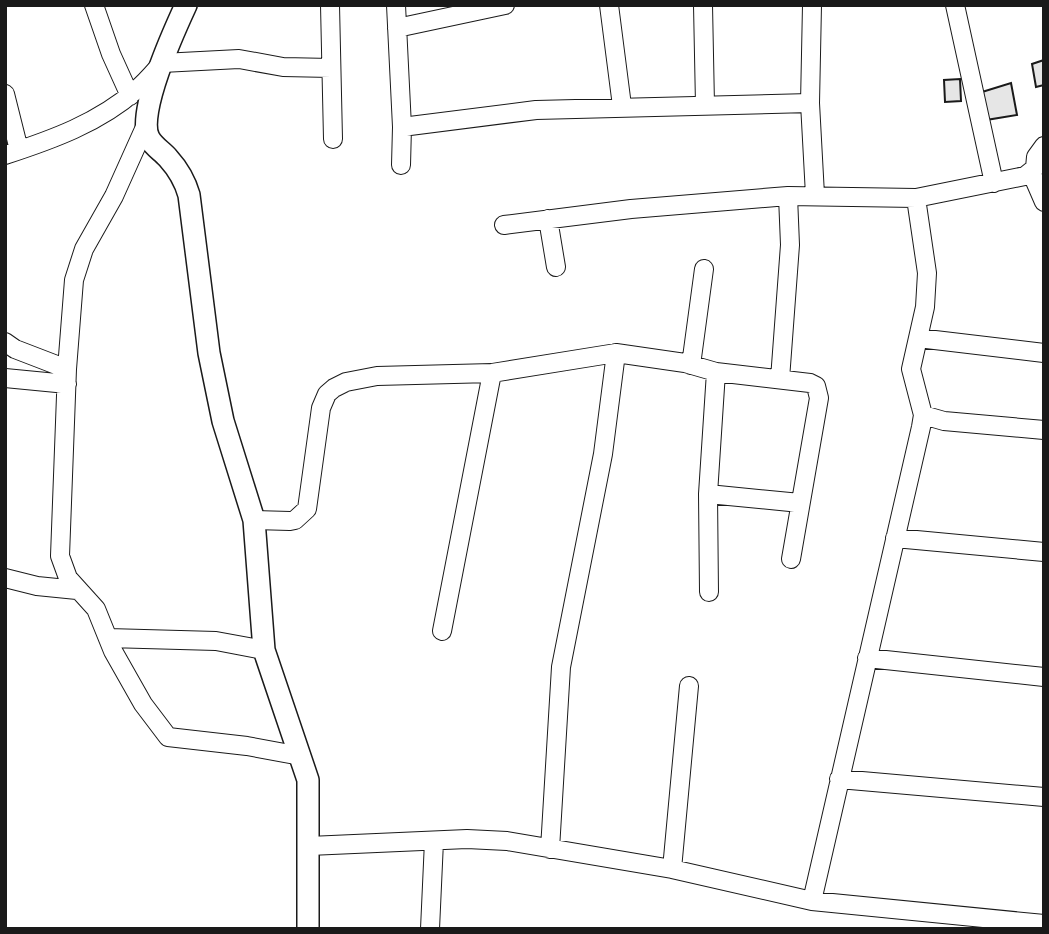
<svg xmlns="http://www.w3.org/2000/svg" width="1049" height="934" font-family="Arial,sans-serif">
	<rect width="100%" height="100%" fill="#fff"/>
	<path fill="#e6e6e6" stroke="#1a1a1a" stroke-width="2" d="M1044,60v25l-8,2 -4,-23z
		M960,79l1,22 -16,1 -1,-22z
		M1011,83l6,32 -31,5 -4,-28z"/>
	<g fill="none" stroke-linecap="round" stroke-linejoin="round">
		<g stroke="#1a1a1a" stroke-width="20">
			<path id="minor" d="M94,5l17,49 19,42
				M330,5l3,134
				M396,5l6,122 -1,38
				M609,5l13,101
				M703,5l2,100
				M812,5l-2,98 5,92
				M955,5l39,178
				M397,28l108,-23
				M5,94l14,56
				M145,127l-31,69 -30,53 -10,31 -7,89 -7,187 8,22 28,31 17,42 30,53 25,33 79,9 54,10
				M402,127l134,-17 274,-7
				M5,155c46,-15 94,-32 131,-65 10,-8 18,-18 26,-27l77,-4 44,8 48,1
				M1031,172l13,30
				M548,219l8,48
				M504,225l127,-16 157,-13 128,2 109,-22 10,-8 1,-11 8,-11
				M918,338l126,15
				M5,342l10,7 52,20
				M691,365l13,-96
				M5,378l62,6
				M780,379l10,-134 -2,-49
				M923,415l21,6 100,9
				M708,494l8,-122
				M254,520l36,1 5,-1 12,-11 14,-101 6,-14 7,-6 12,-6 31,-6 115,-3 124,-20 69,10 31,9 94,11 6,3 3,12 -28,161
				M895,538l149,14
				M5,578l32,8 40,4
				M709,592l-1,-98 92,9
				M442,631l50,-258
				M108,638l108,3 48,9
				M867,658l177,19
				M839,779l205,18
				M309,846l158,-7 40,2 165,28 140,32 232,23
				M550,849l11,-182 42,-213 13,-101
				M672,869l17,-183
				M812,901l109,-474 2,-12 -12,-46 14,-62 2,-34 -11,-75
				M430,929l4,-88"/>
		</g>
		<g stroke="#1a1a1a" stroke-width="24">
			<path id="tertiary" d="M186,5c-12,26 -50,109 -37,133 5,9 13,13 19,20 10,11 17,23 21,37l20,158 14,68 31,99 10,130 44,130v149"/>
		</g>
		<use href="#minor" stroke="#fff" stroke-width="18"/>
		<use href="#tertiary" stroke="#fff" stroke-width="21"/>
	</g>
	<rect width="1049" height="934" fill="none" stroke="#1a1a1a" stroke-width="14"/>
</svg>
